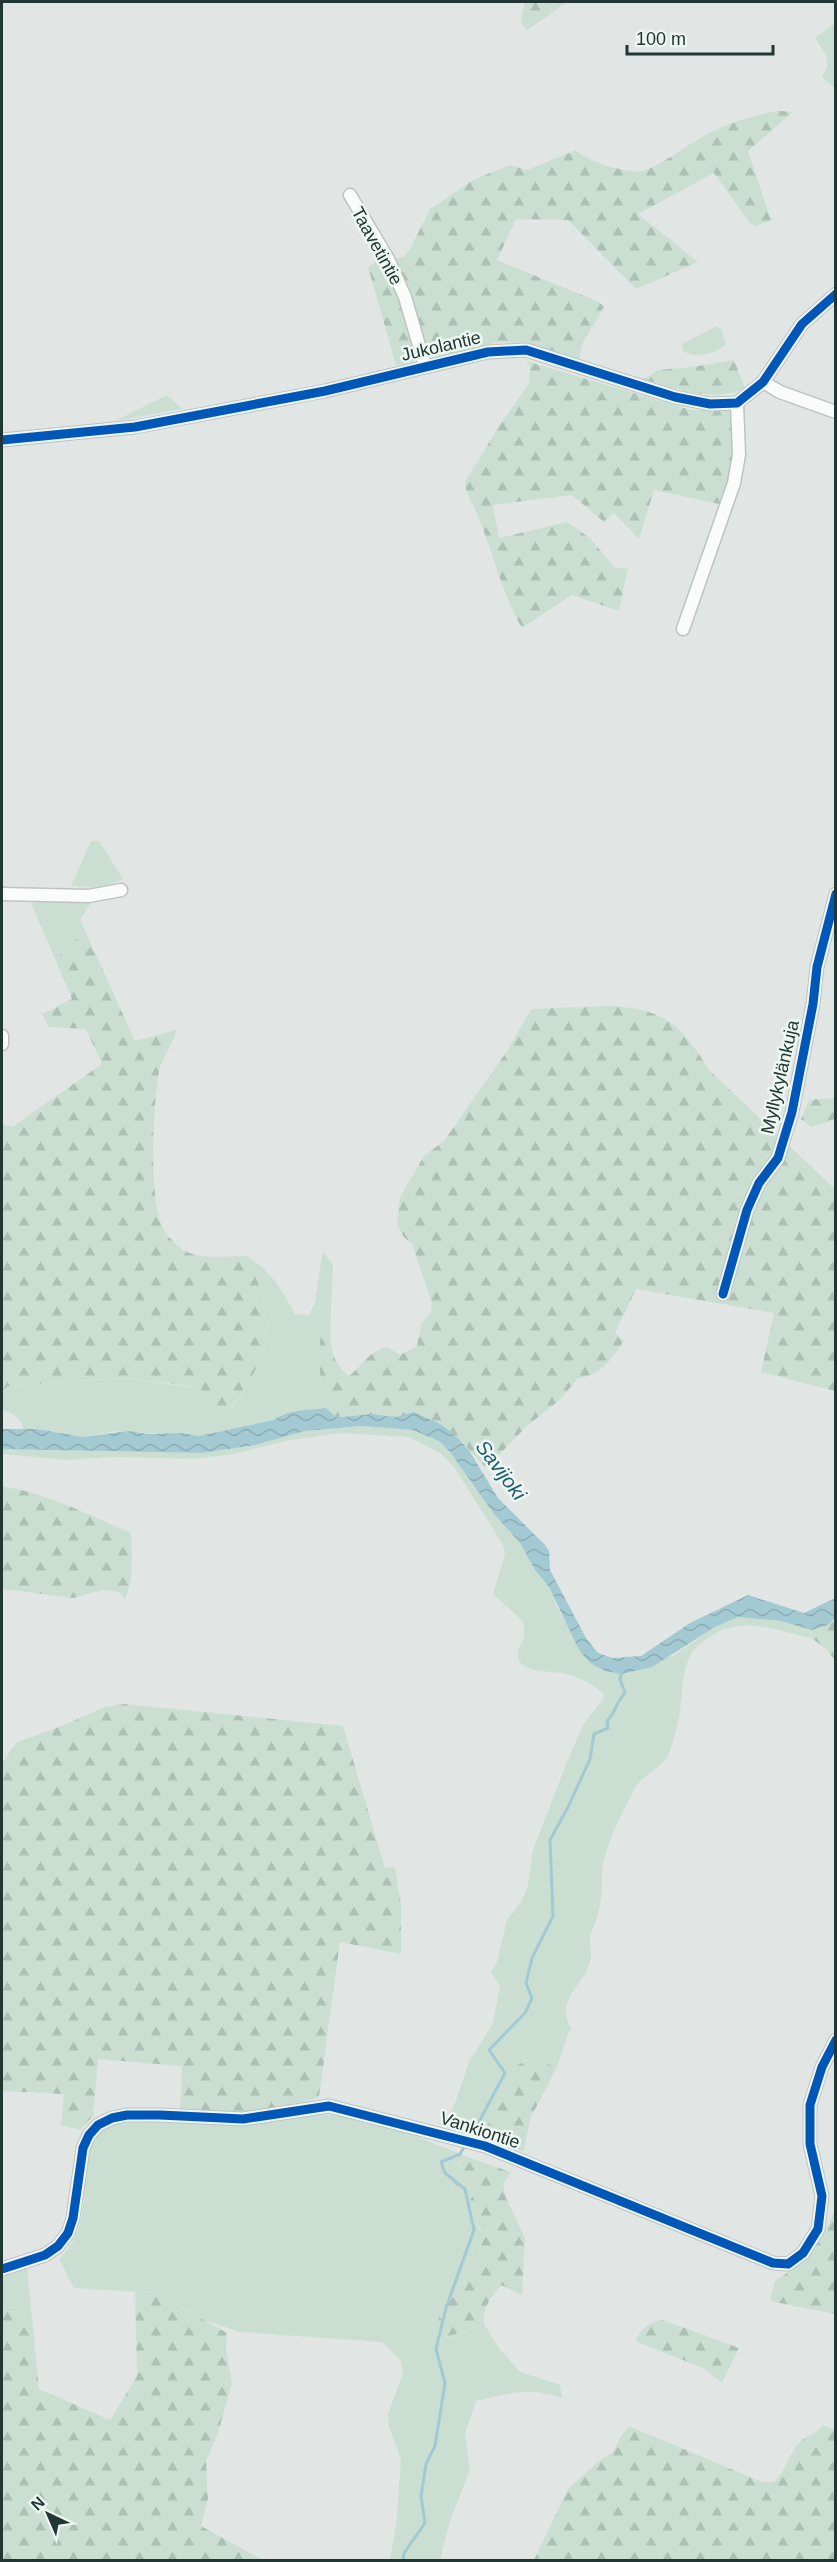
<svg xmlns="http://www.w3.org/2000/svg" width="837" height="2562" font-family="Helvetica,sans-serif">
	<defs>
		<pattern id="forest-firs" width="22" height="20" patternUnits="userSpaceOnUse" patternTransform="scale(1.5)"><rect width="22" height="20" fill="#cadfd2"/><path d="M5 1l3.5 6h-7zM16 11l3.5 6h-7z" fill="#adc0b5"/></pattern>
		<pattern id="water-waves" width="16" height="10" patternUnits="userSpaceOnUse" patternTransform="scale(1.5)"><rect width="16" height="10" fill="#a3c9d2"/><path d="M0 5q4-4 8 0t8 0" fill="none" stroke="#8cadb5"/></pattern>
	</defs>
	<rect width="100%" height="100%" fill="#e1e6e4"/>
	<path fill="#cadfd2" d="M835,23v65l-13,-11 6,-12 -2,-10 -11,-17z
		M717,326l5,4 4,14c-10,10 -33,16 -44,6v-6z
		M167,395l15,14 -67,12z
		M91,841h8l24,38 -23,9 -29,-2z
		M92,901l-12,19 9,19c-16,0 -25,9 -33,22l-25,-58z
		M323,1251l10,14 -2,47 -7,6 -4,61 6,29c-19,2 -37,0 -53,12l-74,16 -82,-5 -34,6 -60,-8c-2,-12 -11,-16 -21,-19v-19l6,-5 114,-8 78,10 10,12 22,8c10,-17 29,-43 33,-62 6,-27 -6,-67 -18,-90 25,16 34,33 48,58l14,1 6,-13z
		M362,1426l51,4 26,11 11,11 44,62 26,29 15,27 14,17 10,24 31,52 83,-7 42,-29 23,-10 42,4 32,9 -2,8c-41,-10 -75,-25 -111,7 -20,17 -15,49 -20,73 -2,11 -6,24 -10,35 -6,15 -26,21 -34,35 -13,24 -26,50 -32,76 -2,7 -1,15 -1,23 0,8 -2,18 -4,27 -2,9 -7,16 -8,25 -1,6 2,13 1,18 -5,31 -38,38 -19,74h-3l-12,36 -28,-8 -12,6 -34,71 -45,-12 9,-6 8,-15 14,-41 24,-39 7,-37 -9,-14 6,-10 10,-42 14,-18 6,-13 6,-39 34,-88 16,-37 20,-26 1,-5c-11,-10 -23,-16 -37,-20 -13,-3 -46,0 -49,-17 -2,-7 3,-11 5,-17 2,-6 1,-13 0,-19l-30,-27 12,-40 -2,-9 -49,-78 -14,-14 -31,-16 -70,-4 -53,8 -53,13 -39,5 -83,-2 -43,3 -66,-6v-5l200,4 53,-8 50,-14z
		M311,2114c54,-1 105,22 154,42l-3,5 -14,9 27,24 3,34 7,6 -9,25 -10,14 -1,9c-28,14 -23,32 -30,60l49,-18 15,24 21,24 40,13 2,13c-34,-11 -53,-5 -86,3l-11,33 5,36 -20,51 -10,39h-50l6,-33 5,-68 -12,-32 -1,-13 15,-41 -2,-12 -19,-19 -142,-10 -36,-12 -48,-27 -82,-5 -15,-29c42,-38 12,-100 38,-127 3,-3 8,-6 12,-8z
		M27,2267l4,39 -29,2v-32z"/>
	<path fill="url(#forest-firs)" d="M525,2h42l-41,29 -5,-12z
		M780,111l13,1 -45,39 23,69 -15,6 -6,-3 -36,-50 -76,41 60,48 -62,27 -68,-69 -52,-1 -19,41 102,42 5,5 -21,35 -4,17 -53,-16 -26,-1 -104,23 -28,-98 22,-16 5,7 8,-1 7,-8 20,-40 43,-29 37,-15 17,5 49,-20c9,11 50,23 65,21 14,-1 52,-30 68,-38 21,-10 47,-19 71,-22z
		M734,360l11,28c-34,16 -70,-1 -104,-9l9,-3 7,-6 35,-3z
		M526,361l165,49h43c1,39 1,58 -15,94l-65,-14 -15,49 -25,-26 -10,9 -32,-27 -79,10 6,33 68,-16 23,16 25,30h13l-9,43 -47,-16 -50,33c-20,-35 -29,-75 -44,-112 -4,-12 -13,-21 -13,-34l36,-59 28,-39 1,-18z
		M78,939h11l46,102 41,-11c-2,15 -14,26 -17,41 -6,35 -11,130 5,159 4,7 16,19 23,22 17,8 41,4 60,4 12,23 24,64 18,90 -4,20 -29,58 -44,72h-10l-1,-18 -10,-12 -24,-4 -54,-6 -114,8 -6,5v-267l10,3 90,-63 -16,-35 -37,-2 -7,-13 30,-15 -16,-38 12,-18z
		M608,1006c55,2 73,18 101,64l126,119v202l-74,-19 13,-59 -138,-24 -21,44 9,8c-15,20 -20,33 -46,37l-18,22 -32,25 -42,43 -28,-30 -49,-23 -13,2 -24,-3 -36,3 -10,-9 -6,-29v-38l4,-23 7,-6c-1,24 -3,49 18,64 14,-11 20,-25 38,-29l13,8 17,-9 4,-22 10,-12 1,-9 -20,-59 -8,-7 -7,-12 3,-28 24,-41 20,-15 63,-90 24,-42z
		M835,1098v21l-23,8 -11,-8 8,-19z
		M2,1486c45,7 87,29 129,47 1,24 3,44 -6,66l-6,-7 -16,-2 -30,8 -71,-9z
		M835,1618v42l-10,-12 -14,-10 1,-8 16,-5z
		M125,1704l218,22 42,142 10,-1 6,37v50l-61,-12 -21,155c-44,17 -92,17 -139,15l2,-46 -84,-7 -5,57 -13,14 -19,-5 3,-31 -62,-3v-328l15,-21 47,-17 40,-18z
		M531,2059l26,8 -27,52 -6,32 -41,-15 34,-71z
		M465,2156l46,16 -8,12 3,14 19,40 -3,57 -21,-10c-10,12 -19,23 -17,39l-50,18c8,-28 2,-45 31,-60l1,-9 10,-14 9,-24c-10,-10 -7,-20 -17,-32l7,-9 -9,-8 -8,3 -11,-19 15,-8z
		M835,2210v104l-65,-13 5,-20c34,-22 43,-34 60,-71z
		M135,2292l21,1 71,40 -1,15 6,35 -14,50 -12,28 2,38 -7,27 62,34h-261v-252l29,-2 8,83 71,31 27,-44z
		M663,2320l76,28 -17,35 -19,-15 -68,-27c7,-12 14,-20 28,-21z
		M823,2425l12,5v130h-301l34,-71 32,-29 13,-8 8,-16 8,-10 133,56h12c14,-13 13,-27 26,-40 7,-8 17,-8 23,-17z"/>
	<path fill="url(#water-waves)" d="M326,1408l10,9h5l31,-3 24,3 18,-5 28,13 16,13 12,14 28,46 47,47 4,6 1,19 36,68 12,15 14,5 29,-2 49,-33 58,-28 56,18 31,-15v20l-7,7 -16,5 -32,-9 -42,-4 -23,10 -63,40 -30,7 -17,-3 -15,-8 -11,-13 -30,-63 -14,-17 -15,-27 -26,-29 -44,-62 -11,-11 -26,-11 -51,-4 -57,5 -50,14 -53,8 -200,-4v-20h34l47,8 45,-6 21,3 32,-1 18,3 74,-16c16,-11 34,-10 53,-12z"/>
	<g fill="none" stroke-linecap="round" stroke-linejoin="round">
		<path stroke="#a3c9d2" stroke-width="3" d="M473,2133l32,-60 -16,-23 36,-37 7,-15 -6,-15 6,-25 21,-42 -3,-76 18,-33 22,-48 4,-25 14,-6 -1,-7c9,-9 9,-19 18,-28l-5,-14 2,-7
			M403,2560l1,-7 21,-30 -4,-27 5,-32 9,-18 10,-63 -9,-34 10,-41 28,-78 -9,-41 -20,-16 -4,-11 19,-8 3,-5"/>
		<g stroke="#bec3c1" stroke-width="15">
			<path id="minor" d="M350,195l38,64 17,38 20,69
				M763,382l17,10 56,20
				M2,440l133,-13 190,-36 163,-39 38,-2 149,47 35,7 27,-1 26,-21 39,-58 34,-30
				M683,629l51,-146 5,-28 -2,-52
				M2,894l87,2 32,-6
				M2,1036v8
				M723,1294l24,-84 12,-27 19,-25 14,-46 21,-108 4,-37 19,-73
				M2,2269l43,-14 13,-9 10,-13 5,-15 10,-70 6,-13 9,-10 14,-7 15,-3h33l83,4 86,-13 156,40 288,117 15,1 15,-11 15,-24 4,-33 -12,-52v-39l12,-38 14,-27"/>
		</g>
		<use href="#minor" stroke="#fafbfb" stroke-width="12"/>
		<g stroke="#eef6f2" stroke-width="13">
			<path id="cycleway" d="M2,440l133,-13 190,-36 163,-39 38,-2 149,47 35,7 27,-1 26,-21 39,-58 34,-30
				M723,1294l24,-84 12,-27 19,-25 14,-46 21,-108 4,-37 19,-73
				M2,2269l43,-14 13,-9 10,-13 5,-15 10,-70 6,-13 9,-10 14,-7 15,-3h33l83,4 86,-13 156,40 288,117 15,1 15,-11 15,-24 4,-33 -12,-52v-39l12,-38 14,-27"/>
		</g>
		<use href="#cycleway" stroke="#0057b8" stroke-width="9"/>
	</g>
	<g text-anchor="middle" dominant-baseline="central" stroke-width="5" stroke-linejoin="round" paint-order="stroke">
		<g font-size="18" fill="#213733" stroke="#eef6f2">
			<text transform="translate(377 246) rotate(61)">Taavetintie</text>
			<text transform="translate(441 346) rotate(-13)">Jukolantie</text>
			<text transform="translate(780 1077) rotate(-77)">Myllykylänkuja</text>
			<text transform="translate(480 2130) rotate(18)">Vankiontie</text>
		</g>
		<g font-size="20" font-style="italic" fill="#205d6e" stroke="#eef6f2">
			<text transform="translate(501 1470) rotate(53)">Savijoki</text>
		</g>
	</g>
	<rect width="837" height="2562" fill="none" stroke="#213733" stroke-width="6"/>
	<g transform="translate(48 2514) rotate(316)" stroke="#eef6f2" stroke-width="4.5" paint-order="stroke">
	<path d="M0-4.5L10 22L0 15L-10 22Z" fill="#213733"/>
	<text y="-9" font-size="16" font-weight="bold" text-anchor="middle" fill="#213733">N</text>
	</g>
	<path d="M627 45v9h146v-9" fill="none" stroke="#213733" stroke-width="3"/>
	<text x="636" y="45" font-size="18" fill="#213733" stroke="#eef6f2" stroke-width="4.5" paint-order="stroke">100 m</text>
</svg>
